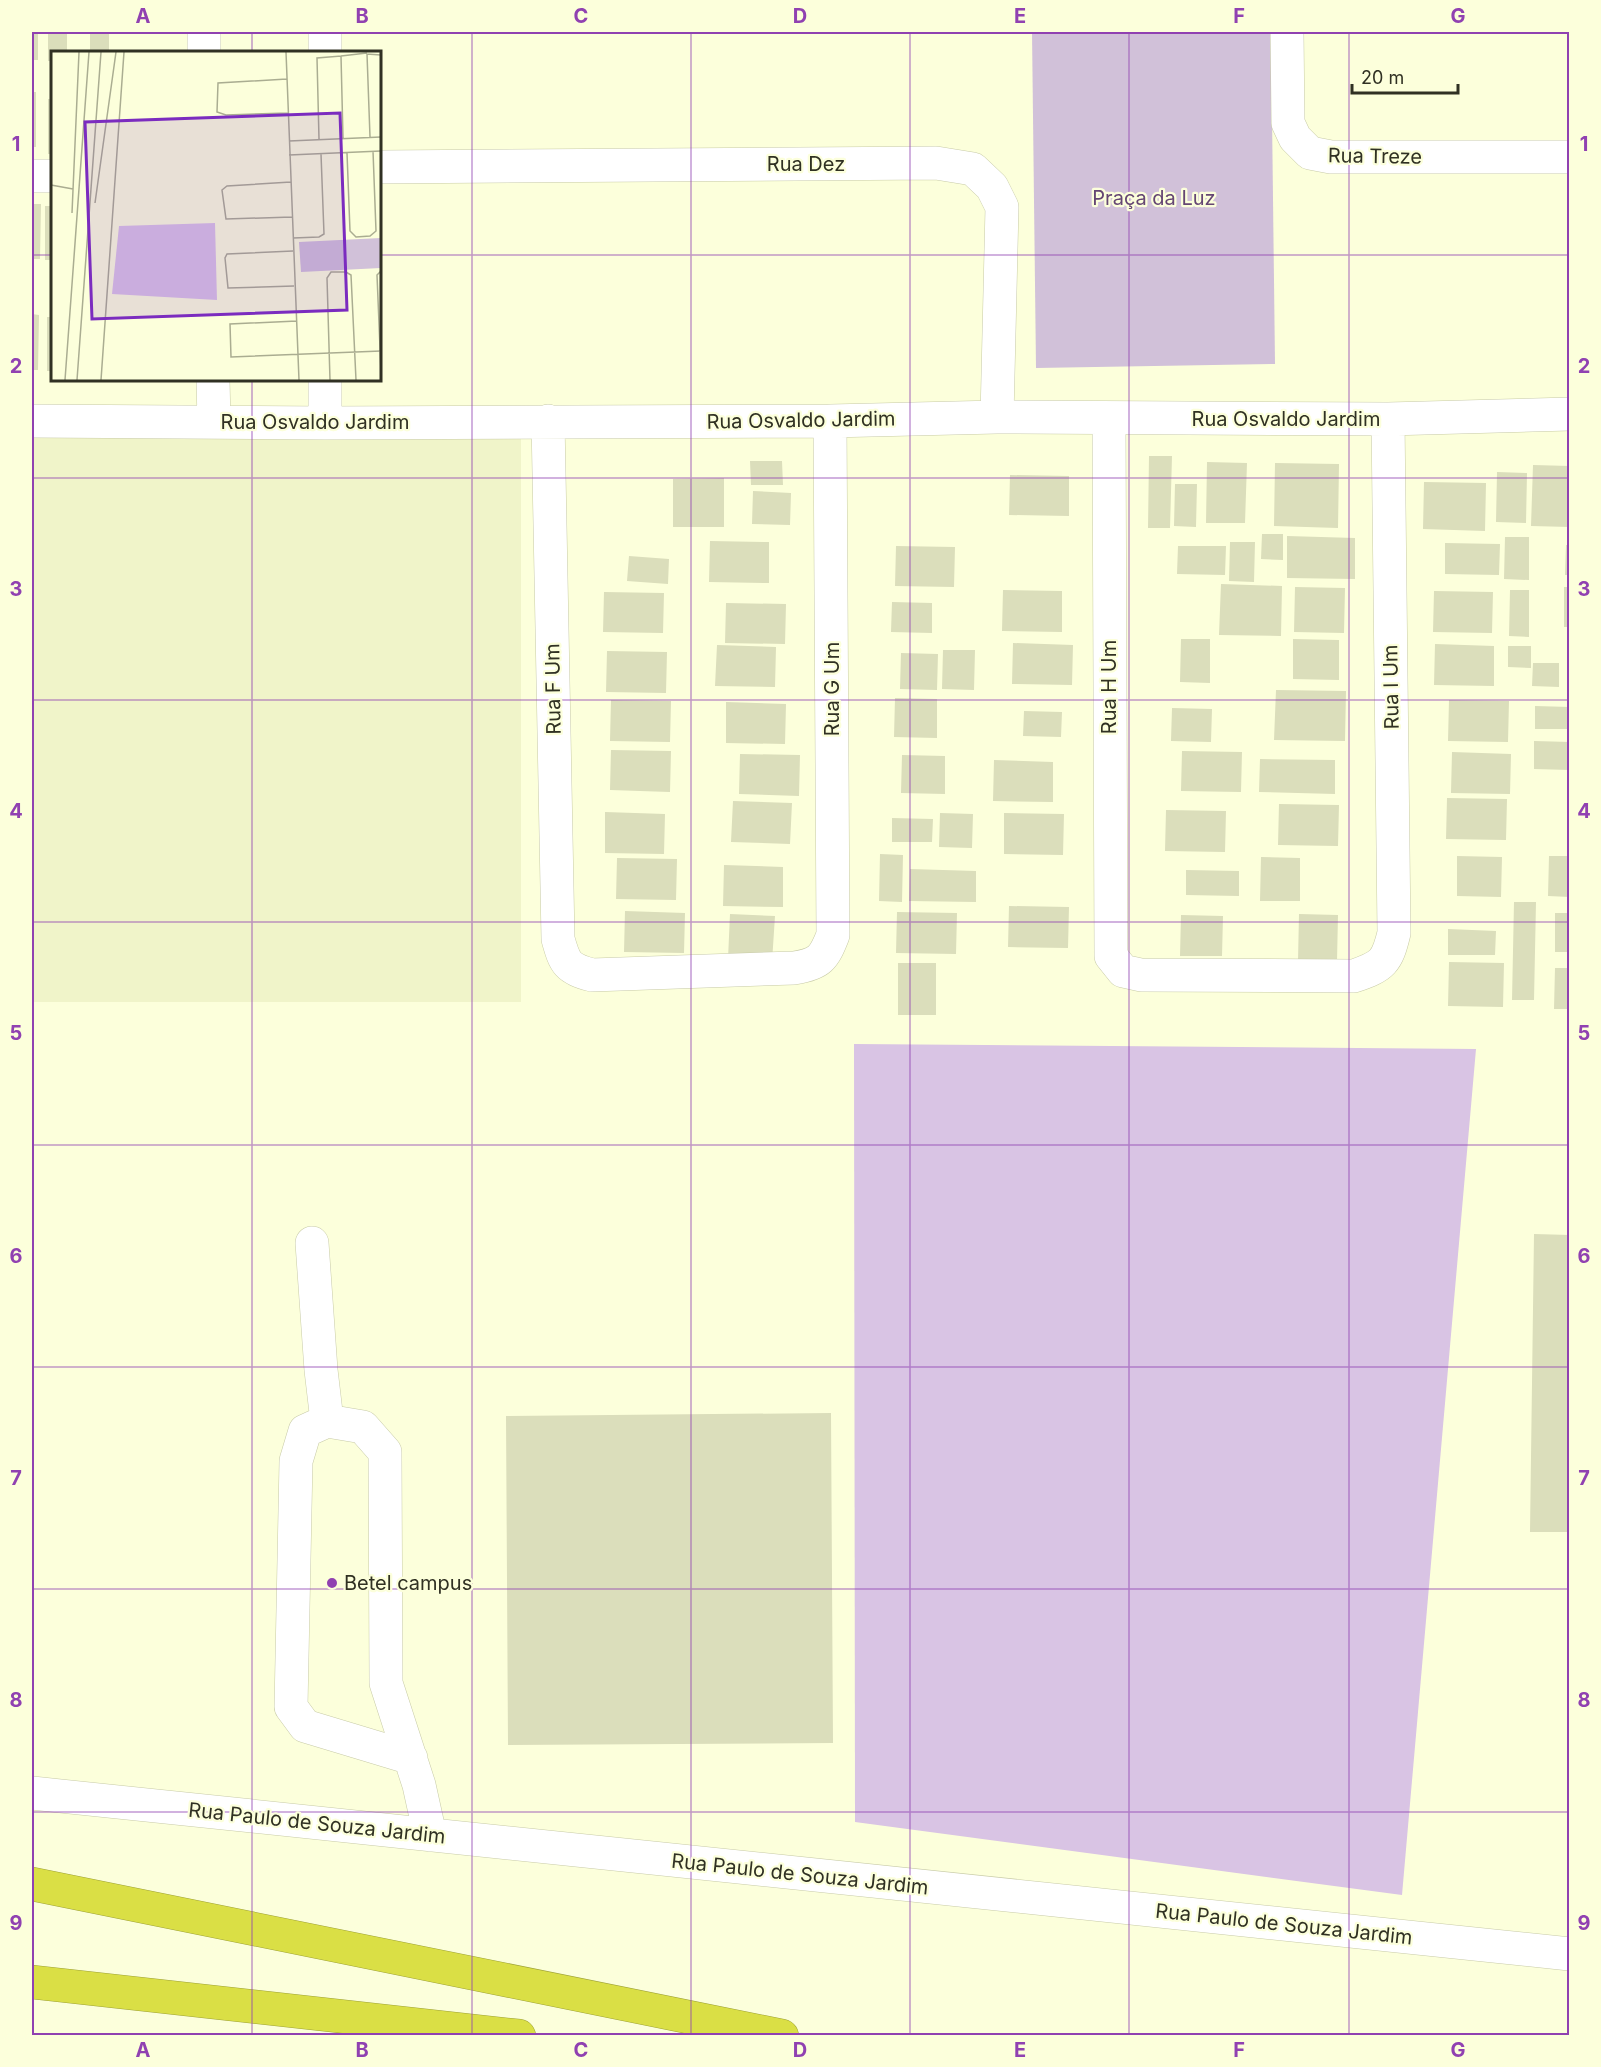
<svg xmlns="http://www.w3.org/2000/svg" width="1601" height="2067" font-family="Inter,sans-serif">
	<rect width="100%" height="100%" fill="#fcffdb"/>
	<path fill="#f0f4c9" d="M32,437h489v565h-489z"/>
	<path fill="#d1c1d9" d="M1032,32h239l4,332 -239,4z"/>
	<path fill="#d9c4e4" d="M854,1044l622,5 -74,846 -547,-73z"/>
	<path fill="#dbdebb" d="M32,32h6v28h-6z
		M48,32h19v20h-15v9h-4z
		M90,32h19v20h-19z
		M32,92h4v55h-4z
		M48,99h4v55h-4z
		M32,204h9l-1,55h-8z
		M45,206h7v54h-7z
		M32,314l7,1 -1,55h-6z
		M47,317h5v54h-5z
		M1149,456h23l-2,72h-22z
		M750,461h32l1,24h-32z
		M1207,462l40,1 -2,60h-39z
		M1275,463l64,1 -1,64 -64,-2z
		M1533,465l37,1v61l-39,-1z
		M1497,472l30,1 -1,50 -30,-1z
		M1010,475l59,1v40l-60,-1z
		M724,478v49h-51v-48z
		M1424,482l62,1 -1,48 -62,-2z
		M1175,484h22l-1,43 -22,-1z
		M753,491l38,2 -1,32 -38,-1z
		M1262,534h21v26l-22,-1z
		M1287,536l68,2v41l-68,-1z
		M1505,537h24v43l-25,-1z
		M710,541l59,1v41l-60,-1z
		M1230,542h25l-1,40 -25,-1z
		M1445,543l55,1 -1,31 -54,-1z
		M1566,545h4v30h-5z
		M896,546l59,1 -1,40 -59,-1z
		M1178,546h48l-1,29 -48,-1z
		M629,556l40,3 -1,25 -41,-3z
		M1221,584l61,2 -1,50 -62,-1z
		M1295,587l50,1 -1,45 -50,-1z
		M1564,587h6v40h-6z
		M1003,590l59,1v41l-60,-1z
		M1510,590h19v47l-20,-1z
		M1434,591l59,1 -1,41 -59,-1z
		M604,592l60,1 -1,40 -60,-1z
		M892,602l40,1v30l-41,-1z
		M726,603l60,1 -1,40 -60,-1z
		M1181,639h29v44l-30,-1z
		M1293,639l46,1v40l-46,-1z
		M1013,643l60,2 -1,40 -60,-1z
		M1435,644l59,2v40l-60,-1z
		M717,645l59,2 -1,40 -60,-1z
		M1508,646h23v22l-23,-1z
		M943,650h32l-1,40 -32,-1z
		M607,651l60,1 -1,41 -60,-1z
		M901,653l37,1 -1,36 -37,-1z
		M1533,663h26v24l-27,-1z
		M1276,690l70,1 -1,50 -71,-1z
		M895,698l42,1v39l-43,-1z
		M611,700l60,1 -1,41 -60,-1z
		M1449,700l60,1 -1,41 -60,-1z
		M726,702l60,2 -1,40 -59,-1z
		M1535,706l35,1v22h-35z
		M1172,708l40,1 -1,33 -40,-1z
		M1024,711l38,1 -1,25 -38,-1z
		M1534,741l36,1v28l-36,-1z
		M611,750l60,1 -1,41 -60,-2z
		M1182,751l60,1 -1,40 -60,-1z
		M1452,752l59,2 -1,40 -59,-1z
		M740,754l60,1 -1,41 -60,-2z
		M902,755l43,1v38l-44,-1z
		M1260,759l75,1v34l-76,-2z
		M994,760l59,2v40l-60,-1z
		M1447,798l60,1 -1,41 -60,-1z
		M733,801l59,2 -2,41 -59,-2z
		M1279,804l60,1 -1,41 -60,-1z
		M1166,810l60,1 -1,41 -60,-1z
		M605,812l60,2 -1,40 -59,-1z
		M940,813l33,1 -1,34 -33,-1z
		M1004,813l60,1 -1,41 -59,-1z
		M892,818l41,1 -1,23h-40z
		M880,854l23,1 -1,47 -23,-1z
		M1457,856l45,1 -1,40 -44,-1z
		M1549,856h21v41l-22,-1z
		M1261,857l39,1v43h-40z
		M617,858l60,1 -1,41 -60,-1z
		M724,865l59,2v40l-60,-1z
		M910,869l66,2v31l-67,-1z
		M1186,870l53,1v25l-53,-1z
		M1514,902h22l-2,98h-22z
		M1009,906l60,1 -1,41 -60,-1z
		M625,911l60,2 -1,40 -60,-1z
		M897,912l60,1 -1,41 -60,-1z
		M1555,913h15v39h-15z
		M730,914l45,2 -3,46 -44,-3z
		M1299,914l39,1 -1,46h-39z
		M1181,915l42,1 -1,40h-42z
		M1448,929l48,2 -1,24h-47z
		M1449,962l55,1 -1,44 -55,-1z
		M898,963h38v52h-38z
		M1555,968h15v41h-16z
		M1534,1234l36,1v297h-40z
		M831,1413l2,330 -325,2 -2,-329z"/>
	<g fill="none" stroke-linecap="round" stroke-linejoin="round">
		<g stroke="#c8cba8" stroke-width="34">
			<path id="minor" d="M204,32v20
				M325,32v20
				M1287,32l1,91 7,15 15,15 21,4h239
				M380,167l556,-4 37,6 19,18 10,20 -5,210
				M32,176h20
				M213,380l1,41
				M1109,418l2,538 12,15 18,4 213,1c29,-10 33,-14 40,-43l-6,-514
				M32,421l293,2 505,-2 167,-4 391,2 182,-5
				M548,421l10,518c7,25 9,29 34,36l202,-7c26,-4 30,-10 39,-33l-3,-514
				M325,423v-43
				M312,1243l9,127 6,51 36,6 22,25 1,231 33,102 11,50
				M327,1421l-22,10 -9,30 -5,246 14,19 106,32
				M32,1793l1538,161"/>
		</g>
		<g stroke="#9ea239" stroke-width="34">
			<path id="highway" d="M32,1884l750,152
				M32,1982l487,54"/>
		</g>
		<use href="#minor" stroke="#fff" stroke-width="33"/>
		<use href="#highway" stroke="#dadf45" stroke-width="33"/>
	</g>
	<path fill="none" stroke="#9041b1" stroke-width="1.5" stroke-opacity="0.55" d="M252,32v20M472,32v2004M691,32v2004M910,32v2004M1129,32v2004M1349,32v2004M32,255h20M380,255h1190M252,380v1656M32,478h1538M32,700h1538M32,922h1538M32,1145h1538M32,1367h1538M32,1589h1538M32,1812h1538"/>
	<circle fill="#9041b1" stroke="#fcffdb" stroke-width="2" cx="332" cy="1583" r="6"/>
	<g text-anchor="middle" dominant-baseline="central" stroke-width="4.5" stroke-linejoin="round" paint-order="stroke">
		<g font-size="20" fill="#303123" stroke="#fcffdb">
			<text transform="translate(1375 156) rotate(1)">Rua Treze</text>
			<text x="806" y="164">Rua Dez</text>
			<text x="1286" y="419">Rua Osvaldo Jardim</text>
			<text transform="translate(801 420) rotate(-1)">Rua Osvaldo Jardim</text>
			<text x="315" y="422">Rua Osvaldo Jardim</text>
			<text transform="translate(1109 687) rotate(-90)">Rua H Um</text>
			<text transform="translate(1391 687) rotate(-91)">Rua I Um</text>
			<text transform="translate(553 689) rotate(-91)">Rua F Um</text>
			<text transform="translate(832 689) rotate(-90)">Rua G Um</text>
			<text transform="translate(317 1823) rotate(6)">Rua Paulo de Souza Jardim</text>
			<text transform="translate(800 1874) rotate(6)">Rua Paulo de Souza Jardim</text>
			<text transform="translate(1284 1924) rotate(6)">Rua Paulo de Souza Jardim</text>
		</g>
		<g font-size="20" fill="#654673" stroke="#fcffdb">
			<text x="1154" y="198">Praça da Luz</text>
		</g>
		<g font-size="20" fill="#303123" stroke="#fcffdb" text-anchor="start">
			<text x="344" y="1583">Betel campus</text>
		</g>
	</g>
	<g transform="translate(51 51)">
		<rect width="330" height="330" fill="#fcffdb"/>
		<path d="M330,187v30l-80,4 -2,-30z" fill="#d1c1d9"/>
		<path d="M164,172l2,77 -105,-6 7,-68z" fill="#d9c4e4"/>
		<path fill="none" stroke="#aaad91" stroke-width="1.5" d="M235,1l13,328M290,5l26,-3M236,28l-69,4 -1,29 9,3 62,-2M319,86l-3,-83 14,1M268,88l-2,-81 24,-2 2,82M238,90l92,-4M296,102l3,78 6,6 14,-1 6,-5 -3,-80M238,104l92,-4M240,131l-64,4 -5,4 4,29 66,-2M0,134l22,4M44,152l21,-151M21,162l7,-161M242,187l26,-1 5,-3 -3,-80M242,200l-66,3 -2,4 3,30 66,-2M330,220l-4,4 4,97M246,270l-67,3 1,33 150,-6M14,329l24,-328M26,329l24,-328M50,329l23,-328M279,329l-3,-102 4,-6h15l5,3 5,105"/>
		<path fill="#7b2cbf" fill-opacity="0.15" stroke="#7b2cbf" stroke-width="3" d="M289,62l7,197 -255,9 -7,-197z"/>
		<rect width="330" height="330" fill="none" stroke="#303123" stroke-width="3"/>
	</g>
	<rect width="1601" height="2067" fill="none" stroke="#fcffdb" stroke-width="66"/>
	<path d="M1352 84v9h106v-9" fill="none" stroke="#303123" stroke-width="3"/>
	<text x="1361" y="84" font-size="18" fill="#303123" stroke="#fcffdb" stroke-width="4.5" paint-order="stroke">20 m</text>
	<rect x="33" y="33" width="1535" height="2001" fill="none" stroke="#9041b1" stroke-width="2"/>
	<g font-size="20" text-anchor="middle" font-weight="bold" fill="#9041b1">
		<text x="143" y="23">A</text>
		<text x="362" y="23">B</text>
		<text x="581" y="23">C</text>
		<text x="800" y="23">D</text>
		<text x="1020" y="23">E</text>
		<text x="1239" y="23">F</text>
		<text x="1458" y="23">G</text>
		<text x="16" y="151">1</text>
		<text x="1584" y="151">1</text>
		<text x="16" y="373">2</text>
		<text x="1584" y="373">2</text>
		<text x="16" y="596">3</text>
		<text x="1584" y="596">3</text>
		<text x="16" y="818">4</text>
		<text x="1584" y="818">4</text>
		<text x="16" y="1040">5</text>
		<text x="1584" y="1040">5</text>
		<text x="16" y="1263">6</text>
		<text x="1584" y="1263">6</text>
		<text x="16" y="1485">7</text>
		<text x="1584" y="1485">7</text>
		<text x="16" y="1707">8</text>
		<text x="1584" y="1707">8</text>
		<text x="16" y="1930">9</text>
		<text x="1584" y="1930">9</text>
		<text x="143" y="2057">A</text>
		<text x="362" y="2057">B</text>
		<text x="581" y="2057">C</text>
		<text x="800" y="2057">D</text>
		<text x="1020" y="2057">E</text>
		<text x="1239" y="2057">F</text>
		<text x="1458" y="2057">G</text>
	</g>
</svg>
